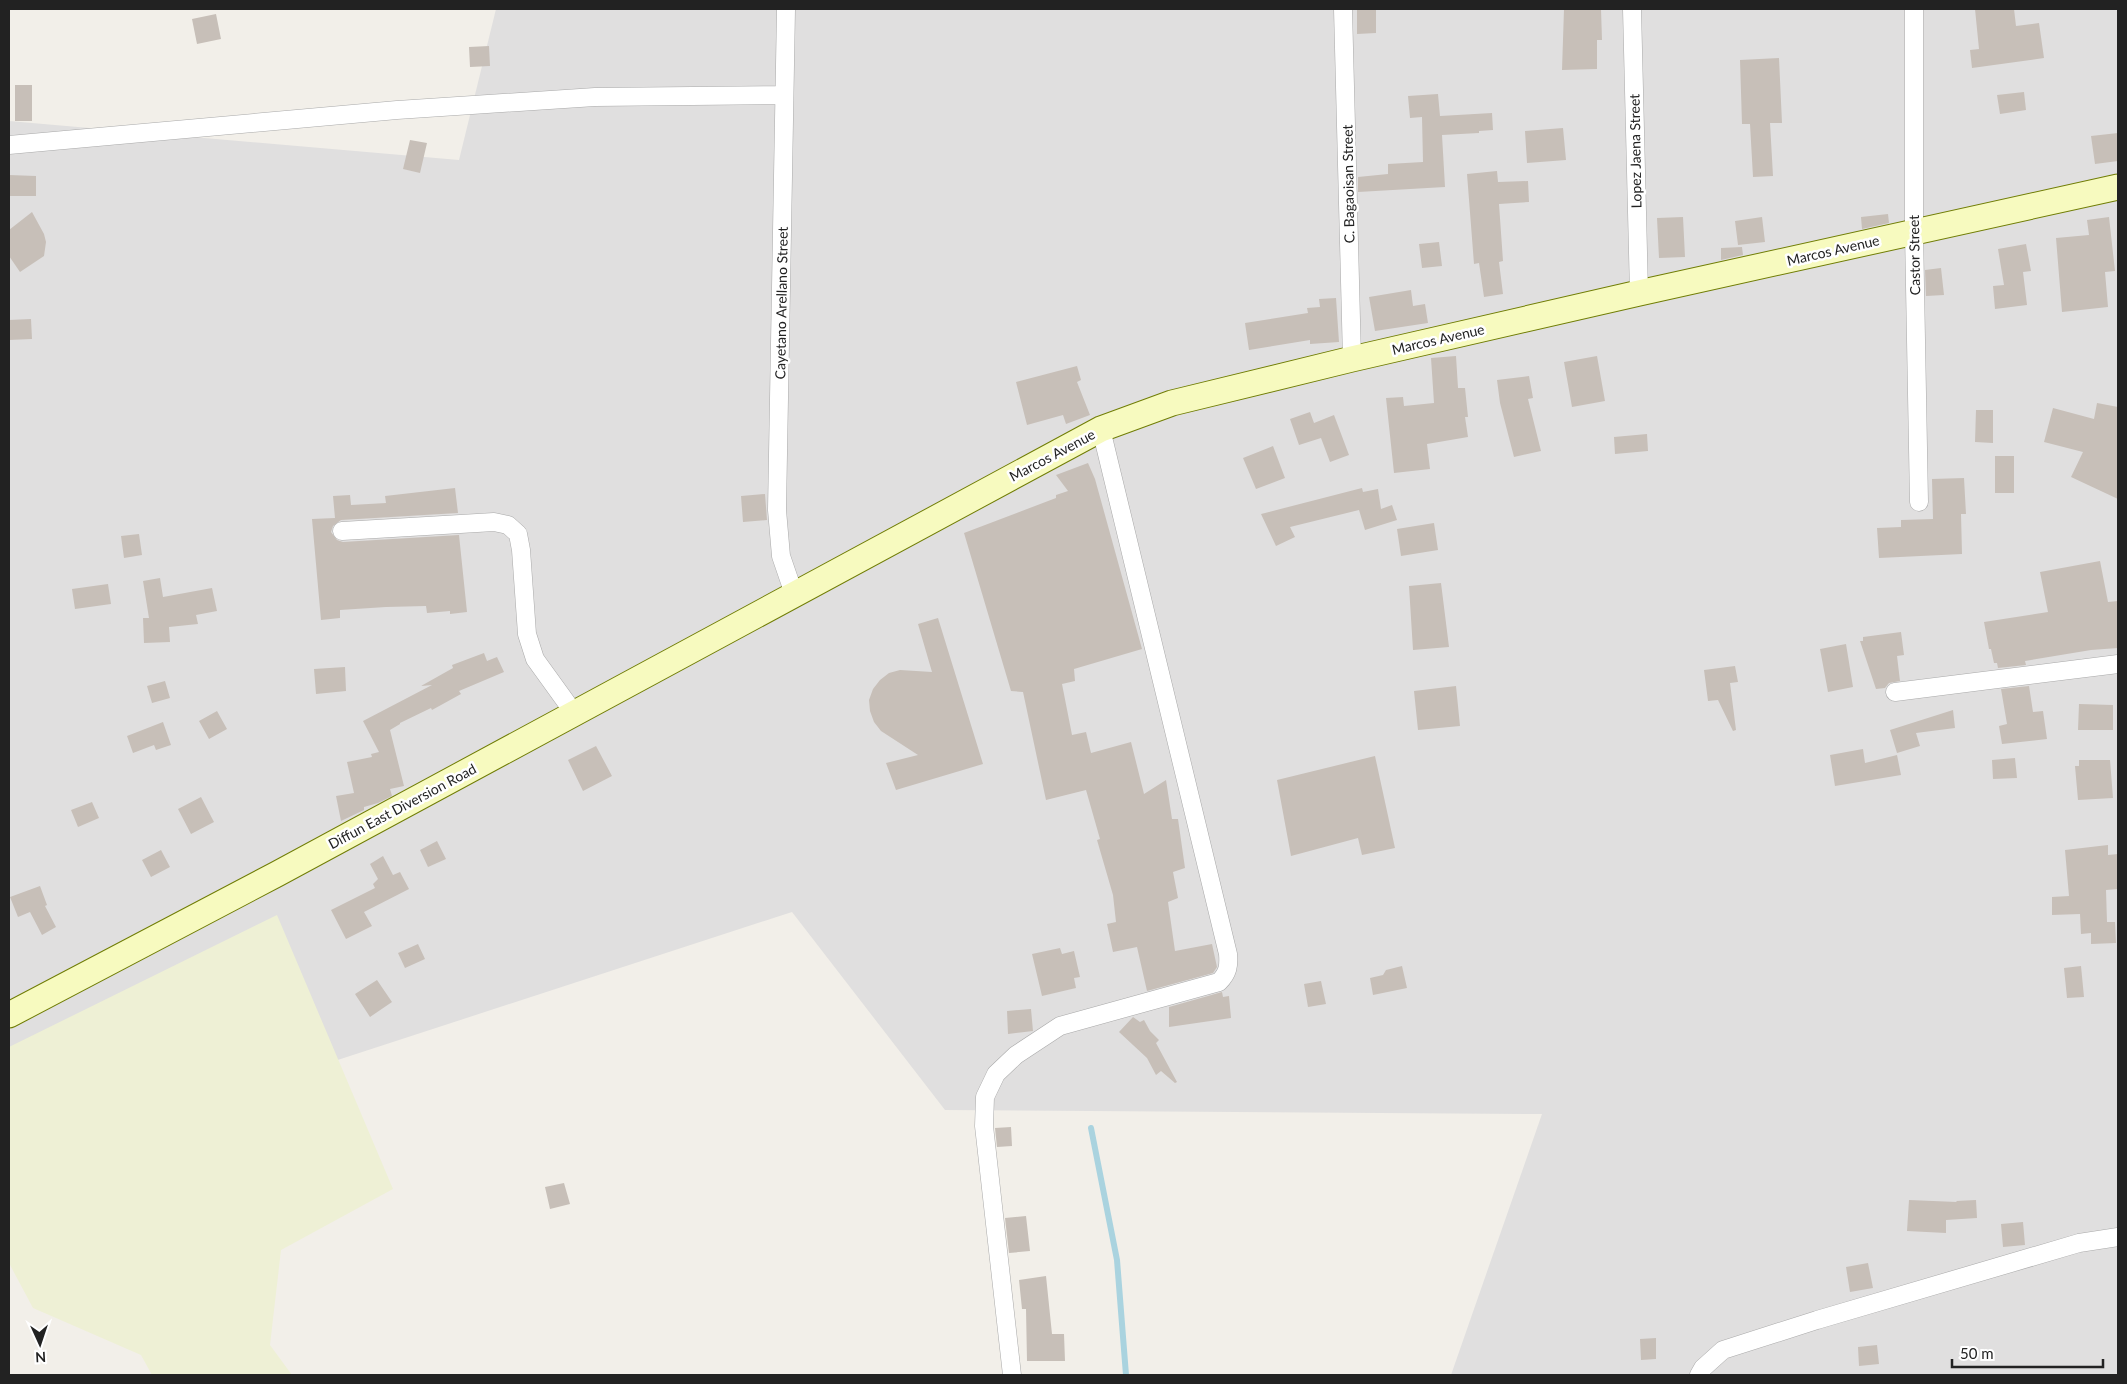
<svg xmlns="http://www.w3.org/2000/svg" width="2127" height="1384" font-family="Lato,sans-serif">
	<rect width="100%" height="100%" fill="#f2efe9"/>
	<path fill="#e0dfdf" d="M496,9h1622v1366h-667l91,-261 -597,-4 -153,-198 -783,255v-1046l450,39z"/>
	<path fill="#eef0d5" d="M277,915l116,274 -112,61 -11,95 22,30h-140l-11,-20 -108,-47 -24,-45v-216z"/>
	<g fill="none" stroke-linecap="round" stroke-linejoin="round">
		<path stroke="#aad3df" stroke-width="6" d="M1091,1128l26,132 9,115"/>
	</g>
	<path fill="#c7bfb8" d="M1357,9h19v24l-19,1z
		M1564,9h37l1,31h-5v29l-35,1z
		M1975,9h39l2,17 23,-3 5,35 -72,10 -2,-18 9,-1z
		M216,14l5,25 -24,5 -5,-25z
		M489,46l1,20 -20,1 -1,-20z
		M1779,58l3,65h-12l3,53 -20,1 -3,-53h-8l-2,-64z
		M15,85h17v36h-17z
		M2024,92l2,18 -26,4 -3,-19z
		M1438,94l2,22 52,-3 1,17 -14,1v2l-37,2 3,52 -87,5v-15l30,-3v-10l35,-2 -1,-45 -12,1 -2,-22z
		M1563,128l3,32 -39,3 -2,-32z
		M2118,133v28l-23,3 -4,-28z
		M410,140l17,3 -7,30 -17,-4z
		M1497,171l1,11 30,-1 1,21 -30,2 4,57 -4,1 4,32 -19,3 -5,-34 -5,1 -7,-90z
		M9,175l27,1v20h-27z
		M32,212l12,22 2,8 -2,14 -24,16 -11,-16v-26z
		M1888,214l1,9 -27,6 -1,-12z
		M1683,217l2,40 -26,1 -2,-40z
		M1762,217l3,25 -27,3 -3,-24z
		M2109,217l6,54 -10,1 3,35 -46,5 -6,-74 33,-3 -2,-15z
		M1439,242l3,24 -20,2 -3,-24z
		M2026,244l5,27 -8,1 4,33 -32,4 -2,-23 11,-1 -6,-36z
		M1742,247l1,8 -22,5v-12z
		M1941,268l3,27 -18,1 -1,-26z
		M1411,290l2,16 12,-2 3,19 -53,8 -6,-34z
		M1336,298l3,44 -29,2v-4l-61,10 -4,-27 63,-10 -1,-5 13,-1 -1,-8z
		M31,319l1,20 -23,1v-20z
		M1456,356l2,32h7l3,29h-3l3,20 -41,7 3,25 -36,4 -8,-75 17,-1 1,9 30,-3 -3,-45z
		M1597,356l8,45 -33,6 -8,-45z
		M1077,366l4,14 -4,2 13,33 -24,9 -3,-9 -36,10 -11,-43z
		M1529,376l4,22 -5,1 13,52 -27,6 -14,-54 -3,-23z
		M2097,403l21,4v92l-47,-22 12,-25 -39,-10 9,-34 41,11z
		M1976,410h17v33l-18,-1z
		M1310,412l4,11 20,-8 15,40 -19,7 -9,-24 -22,7 -9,-26z
		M1647,434l1,17 -33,3 -1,-17z
		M1273,446l12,32 -29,11 -13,-31z
		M1995,456h19v37h-19z
		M1088,463l7,16 47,170 -68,20 1,12 -13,3 10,51 14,-3 5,21 40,-11 13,52 22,-14 6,39h6l7,49 -12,4 5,26 -10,4 7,49 37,-7 5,23 -4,6 -66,18 -10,-44 -24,5 -6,-28 9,-2 -3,-27 -16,-55 3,-1 -14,-49 -40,10 -23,-108 -12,-1 -47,-158 92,-35v-3l12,-4 -12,-16z
		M1964,478l2,36h-5l1,40 -83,4 -2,-30 24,-1v-7l32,-1 -1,-40z
		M455,488l3,25 -117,7 -8,6 -2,6 6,8 6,2 116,-7 8,77 -17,2v-3l-23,2 -1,-7 -40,1 -46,3v8l-19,2 -9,-101 23,-1 -2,-22 17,-1 1,10 35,-2 -1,-7z
		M1362,488l1,4 15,-3 3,20 11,-4 5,15 -32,10 -6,-20 -69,17 5,10 -19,9 -15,-32z
		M765,494l2,26 -24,2 -2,-26z
		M1434,523l4,27 -37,6 -4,-27z
		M139,534l3,21 -18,3 -3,-22z
		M2100,561l8,41 10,-1v47l-27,2 -66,11 1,4 -28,3 -1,-5h-3l-3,-14h-2l-5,-27 64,-10 -8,-40z
		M160,578l3,19 49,-9 5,23 -21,4 2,9 -29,3 1,15 -26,1 -1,-25h6l-6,-37z
		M1441,583l8,64 -36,3 -4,-64z
		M108,584l3,20 -36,5 -3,-20z
		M938,618l45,146 -87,26 -10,-27 32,-8 -37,-24 -7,-9 -4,-11 -1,-11 4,-11 7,-9 9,-7 11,-3 32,2 -14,-48z
		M1901,632l3,23 -7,1 3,25 -11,2 -4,5 -9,1 -16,-48h3v-4z
		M1846,644l7,43 -25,5 -8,-43z
		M484,653l3,8 10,-4 7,15 -45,19 2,3 -29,16 -1,-2 -31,15v1l-10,6 14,56 -14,3 2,7 -14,7 -14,4v3l-23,11 -5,-25 18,-3 -7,-31 25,-5 -1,-3 8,-2 -16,-31 69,-36 -11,1 32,-18 -1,-3z
		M1735,666l3,16 -8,1 6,47 -3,1 -15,-31 -10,1 -4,-31z
		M345,667l1,24 -30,3 -2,-25z
		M165,681l5,17 -18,5 -5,-17z
		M1456,686l4,40 -42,4 -4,-39z
		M2029,686l4,26 10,-1 4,28 -45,5 -3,-18 8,-2 -6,-35z
		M2079,704l34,1v25h-35z
		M1953,710l2,18 -39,5 4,13 -23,7 -7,-23z
		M217,711l10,18 -18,10 -10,-18z
		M163,722l8,23 -15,5 -2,-5 -21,8 -6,-17z
		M596,746l16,30 -29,15 -15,-31z
		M1863,749l2,14 32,-8 4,20 -66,11 -5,-31z
		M1375,756l20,92 -33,7 -4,-17 -67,18 -14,-76z
		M2015,758l2,20 -24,1 -1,-19z
		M2079,760h31l3,38 -35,2 -3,-34h4z
		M201,797l13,25 -23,12 -13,-25z
		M92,802l7,16 -21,9 -7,-17z
		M437,841l9,18 -18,8 -8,-17z
		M2108,845v10l10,-1v35l-12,1 1,32h8l1,21 -25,1v-11l-10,1 -1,-20 -28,1v-18l17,-1 -4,-46z
		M161,850l9,17 -19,10 -9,-17z
		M383,856l10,19 7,-3 9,17 -45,23 8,14 -26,13 -15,-29 44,-22 -2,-4 5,-5 -8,-15z
		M40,886l7,19 -2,1 11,21 -14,8 -12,-23 -12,5 -8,-20z
		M418,944l7,15 -20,9 -7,-15z
		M1060,948l2,6 12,-3 6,26 -6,1 2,10 -34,8 -10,-42z
		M1402,966l5,22 -34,7 -3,-17 13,-3 3,-5z
		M2081,966l3,31 -17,1 -3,-30z
		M377,980l15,22 -22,15 -15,-23z
		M1321,981l5,23 -18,3 -4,-23z
		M1222,992l1,5 6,-1 2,22 -62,9v-20z
		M1031,1009l2,22 -25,3 -1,-23z
		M1133,1017l7,5 4,-2 6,11 9,9 -3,3 21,39 -2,1 -14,-12 -5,4 -9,-17 -28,-26z
		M1011,1127l1,19 -15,1 -2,-19z
		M564,1183l6,21 -20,5 -5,-22z
		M1909,1200l48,2 -1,-1 20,-1 1,18 -31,2v13l-39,-2z
		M1026,1216l4,35 -21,2 -4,-35z
		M2023,1222l2,23 -22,2 -2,-23z
		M1868,1263l5,25 -23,4 -4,-25z
		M1046,1276l6,58h12l1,27h-38l-1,-52h-4l-3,-29z
		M1656,1338v21l-15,1 -1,-21z
		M1877,1345l2,19 -20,2 -1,-19z"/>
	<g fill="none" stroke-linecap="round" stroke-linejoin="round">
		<g stroke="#a9a9a9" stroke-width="19">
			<path id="minor" d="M786,9l-9,501 4,46 13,38
				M1343,9l9,350
				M1632,9l7,284
				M1914,9v223l5,270
				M9,145l388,-35 198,-13 189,-2
				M342,531l152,-9 14,3 10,9 3,16 6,84 8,25 39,54
				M1895,692l223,-28
				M1012,1375l-28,-249 1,-29 11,-23 20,-19 44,-29 159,-44c9,-9 10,-16 9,-28l-127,-525
				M1699,1375l4,-7 20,-18 94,-30 262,-77 39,-6"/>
		</g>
		<g stroke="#707d05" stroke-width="27">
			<path id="secondary" d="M9,1015l268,-141 824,-445 71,-26 180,-44 287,-66 479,-106"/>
		</g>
		<use href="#minor" stroke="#fff" stroke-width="18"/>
		<use href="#secondary" stroke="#f7fabf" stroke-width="25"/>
	</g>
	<g text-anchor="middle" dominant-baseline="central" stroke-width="5" stroke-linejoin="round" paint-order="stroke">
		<g font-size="14" fill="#222" stroke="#fff">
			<text transform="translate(1635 151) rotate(-91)">Lopez Jaena Street</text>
			<text transform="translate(1348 184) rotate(-91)">C. Bagaoisan Street</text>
			<text transform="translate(1833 250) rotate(-13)">Marcos Avenue</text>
			<text transform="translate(1914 255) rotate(-91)">Castor Street</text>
			<text transform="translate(781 303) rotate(-89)">Cayetano Arellano Street</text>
			<text transform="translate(1438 339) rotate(-13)">Marcos Avenue</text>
			<text transform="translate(1052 455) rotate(-28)">Marcos Avenue</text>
			<text transform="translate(402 806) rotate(-28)">Diffun East Diversion Road</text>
		</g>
	</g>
	<rect width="2127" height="1384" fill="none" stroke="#222222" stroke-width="20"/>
	<g transform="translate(40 1344) rotate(177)" stroke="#ffffff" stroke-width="4" paint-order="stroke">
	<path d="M0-4L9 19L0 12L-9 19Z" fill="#222222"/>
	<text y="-8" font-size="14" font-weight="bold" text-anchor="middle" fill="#222222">N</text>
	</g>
	<path d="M1952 1359v8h151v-8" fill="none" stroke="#222222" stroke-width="2.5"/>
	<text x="1960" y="1359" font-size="15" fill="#222222" stroke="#ffffff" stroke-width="4" paint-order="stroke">50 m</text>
</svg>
